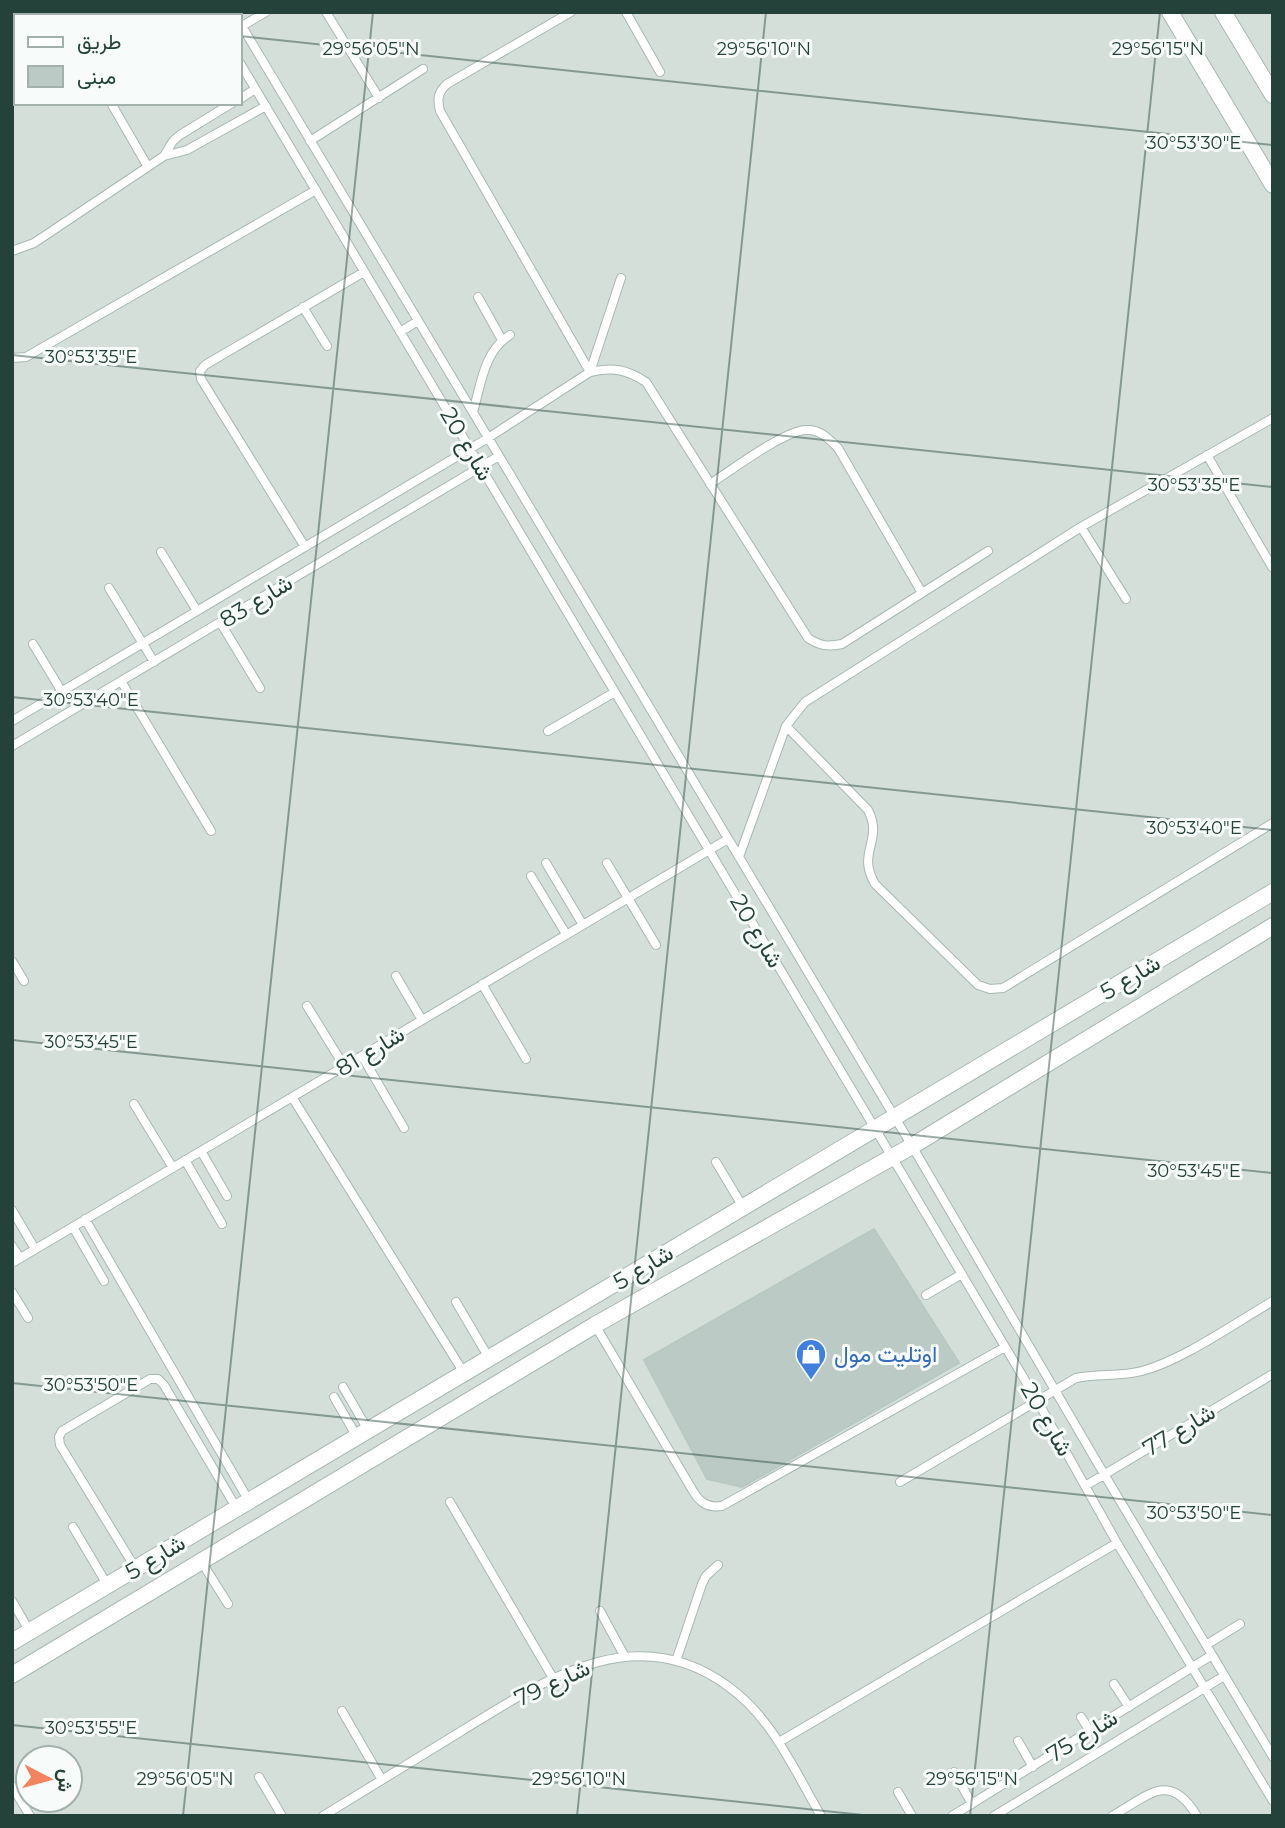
<svg xmlns="http://www.w3.org/2000/svg" width="1285" height="1828" font-family="Montserrat,Vazirmatn,sans-serif">
	<rect width="100%" height="100%" fill="#e6efeb"/>
	<path fill="#d4dfda" fill-rule="evenodd" d="M12,12h1261v1804h-1261zM16,16h224v87h-224zM28,1758h42v42h-42z"/>
	<path fill="#bbcac4" stroke="#b8c9c2" stroke-width="2" d="M874,1229l85,134 -217,124 -35,-8 -63,-119z"/>
	<g fill="none" stroke-linecap="round" stroke-linejoin="round">
		<g stroke="#a8b8b2" stroke-width="10">
			<path id="service" d="M209,12l2,4
				M233,12l2,4
				M326,12l53,86
				M571,12l-124,72c-9,8 -10,15 -7,27l150,261
				M626,12l34,60
				M138,16l6,-4
				M240,23l672,1123 192,328 169,283
				M242,26l24,-14
				M240,63l798,1339 79,141 156,258
				M12,89l4,-2
				M240,99l15,-10
				M111,103l37,64
				M310,141l113,-72
				M164,156l9,-15 7,-6 52,-32
				M12,251l22,-8 130,-87 23,-6 79,-44
				M478,297l24,43
				M303,307l24,39
				M400,332l18,-11
				M12,358l14,-1 290,-167
				M590,372l31,-94
				M473,412c8,-28 11,-61 37,-77
				M1207,455l65,112
				M710,484c22,-14 73,-53 96,-54 14,-1 23,9 32,18l84,145
				M1081,527l45,72
				M305,547l-104,-168 -1,-8 5,-6 159,-93
				M161,552l36,59
				M109,588l45,74
				M220,622l40,66
				M33,644l29,48
				M121,681l90,150
				M12,721l476,-283 102,-66c23,-5 36,-3 56,10l162,256c12,8 20,9 34,6l146,-93
				M786,726l82,84c16,31 -12,42 7,74l103,101 12,4 13,-1 270,-165
				M548,731l67,-39
				M12,746l487,-290
				M739,857l47,-131 19,-24 276,-175 192,-109
				M546,863l37,62
				M607,863l49,82
				M531,876l35,58
				M12,961l12,20
				M396,976l26,44
				M482,984l44,75
				M307,1006l37,60
				M362,1056l42,72
				M292,1097l172,276
				M134,1104l39,64
				M201,1151l26,45
				M185,1160l37,64
				M716,1162l27,45
				M12,1210l23,39
				M85,1219l164,282
				M73,1227l31,54
				M12,1246l8,12
				M12,1263l716,-424
				M12,1292l16,26
				M926,1295l36,-21
				M456,1302l33,56
				M595,1325l98,166c7,12 15,17 29,15l283,-159
				M343,1387l25,43
				M334,1397l23,40
				M900,1482l176,-104c22,-5 44,-1 66,-7 41,-11 93,-48 131,-70
				M1085,1486l188,-112
				M450,1502l103,176
				M73,1527l35,59
				M201,1561l27,43
				M136,1569l-76,-124 -1,-8 3,-6 88,-52h8l6,6 73,124
				M12,1601l18,31
				M600,1611l25,46
				M1206,1645l34,-21
				M676,1661l26,-77 4,-8 12,-11
				M1114,1684l15,23
				M342,1711l40,69
				M1081,1717l9,14
				M1018,1741l15,26
				M779,1742l338,-199
				M954,1772l18,32
				M259,1777l23,39
				M12,1786l18,30
				M898,1792l14,24
				M323,1816c46,-28 91,-56 137,-84 83,-51 175,-115 269,-45 43,31 66,84 92,129
				M952,1816l260,-161
				M994,1816l230,-140
				M1112,1816c36,-20 57,-46 85,0"/>
		</g>
		<g stroke="#a8b8b2" stroke-width="18">
			<path id="minor" d="M1170,12l103,173
				M1223,12l50,83
				M12,1642l1261,-750
				M12,1675l583,-350 317,-179 361,-220"/>
		</g>
		<use href="#service" stroke="#fff" stroke-width="8"/>
		<use href="#minor" stroke="#fff" stroke-width="16"/>
	</g>
	<path fill="none" stroke="#24423a" stroke-width="2" stroke-opacity="0.45" d="M13,12l34,4M240,36l1033,109M12,355l1261,132M12,697l1261,133M12,1040l1261,133M12,1383l1261,132M12,1725l860,91M183,1816l190,-1804M577,1816l189,-1804M970,1816l190,-1804"/>
	<defs>
		<g id="shop-pin" transform="scale(1.575)"><path d="M0 17L-7.5 6A9.5 9.5 0 1 1 7.5 6Z" fill="#3f7fe0" stroke="#f7fbf9"/><path d="M-5-2.5h2.3a2.7 3.5 0 0 1 5.4 0H5L5.5 6h-11ZM-1.5-2.5h3a1.5 2.3 0 0 0-3 0Z" fill="#fff"/></g>
	</defs>
	<g fill-rule="evenodd">
		<use href="#shop-pin" x="811" y="1354"/>
	</g>
	<g text-anchor="middle" dominant-baseline="central" stroke-width="6" stroke-linejoin="round" paint-order="stroke">
		<g font-size="23" fill="#24423a" stroke="#f7fbf9">
			<text transform="translate(467 444) rotate(59)">شارع 20</text>
			<text transform="translate(256 601) rotate(-31)">شارع 83</text>
			<text transform="translate(757 931) rotate(59)">شارع 20</text>
			<text transform="translate(1130 977) rotate(-31)">شارع 5</text>
			<text transform="translate(370 1051) rotate(-31)">شارع 81</text>
			<text transform="translate(643 1267) rotate(-31)">شارع 5</text>
			<text transform="translate(1047 1419) rotate(60)">شارع 20</text>
			<text transform="translate(1179 1430) rotate(-31)">شارع 77</text>
			<text transform="translate(155 1557) rotate(-31)">شارع 5</text>
			<text transform="translate(552 1683) rotate(-25)">شارع 79</text>
			<text transform="translate(1082 1736) rotate(-32)">شارع 75</text>
		</g>
		<g font-size="23" fill="#366cbe" stroke="#f7fbf9" text-anchor="start">
			<text x="834" y="1354">اوتليت مول</text>
		</g>
	</g>
	<g font-size="18" text-anchor="middle" fill="#24423a" stroke="#f7fbf9" stroke-width="6" stroke-linejoin="round" paint-order="stroke">
		<text x="371" y="55">29°56'05"N</text>
		<text x="764" y="55">29°56'10"N</text>
		<text x="1158" y="55">29°56'15"N</text>
		<text x="1194" y="149">30°53'30"E</text>
		<text x="91" y="363">30°53'35"E</text>
		<text x="1194" y="491">30°53'35"E</text>
		<text x="91" y="706">30°53'40"E</text>
		<text x="1194" y="834">30°53'40"E</text>
		<text x="91" y="1048">30°53'45"E</text>
		<text x="1194" y="1177">30°53'45"E</text>
		<text x="91" y="1391">30°53'50"E</text>
		<text x="1194" y="1519">30°53'50"E</text>
		<text x="91" y="1734">30°53'55"E</text>
		<text x="185" y="1785">29°56'05"N</text>
		<text x="579" y="1785">29°56'10"N</text>
		<text x="972" y="1785">29°56'15"N</text>
	</g>
	<rect width="1285" height="1828" fill="none" stroke="#24423a" stroke-width="28"/>
	<rect x="14" y="14" width="228" height="91" fill="#f7fbf9" stroke="#a3b1ad" stroke-width="2"/>
	<rect x="28" y="37" width="35" height="10" fill="#ffffff" stroke="#a3b1ad" stroke-width="2"/>
	<text x="77" y="49" font-size="21" fill="#24423a">طريق</text>
	<rect x="28" y="66" width="35" height="21" fill="#bbcac4" stroke="#a3b1ad" stroke-width="2"/>
	<text x="77" y="84" font-size="21" fill="#24423a">مبنى</text>
	<g transform="translate(49 1779) rotate(96)"><circle r="33" fill="#f7fbf9" stroke="#a3b1ad" stroke-width="2"/>
	<path d="M0-5L12 26L0 18L-12 26Z" fill="#f4845f"/>
	<text y="-10" font-size="19" font-weight="bold" text-anchor="middle" fill="#24423a">ش</text>
	</g>
</svg>
